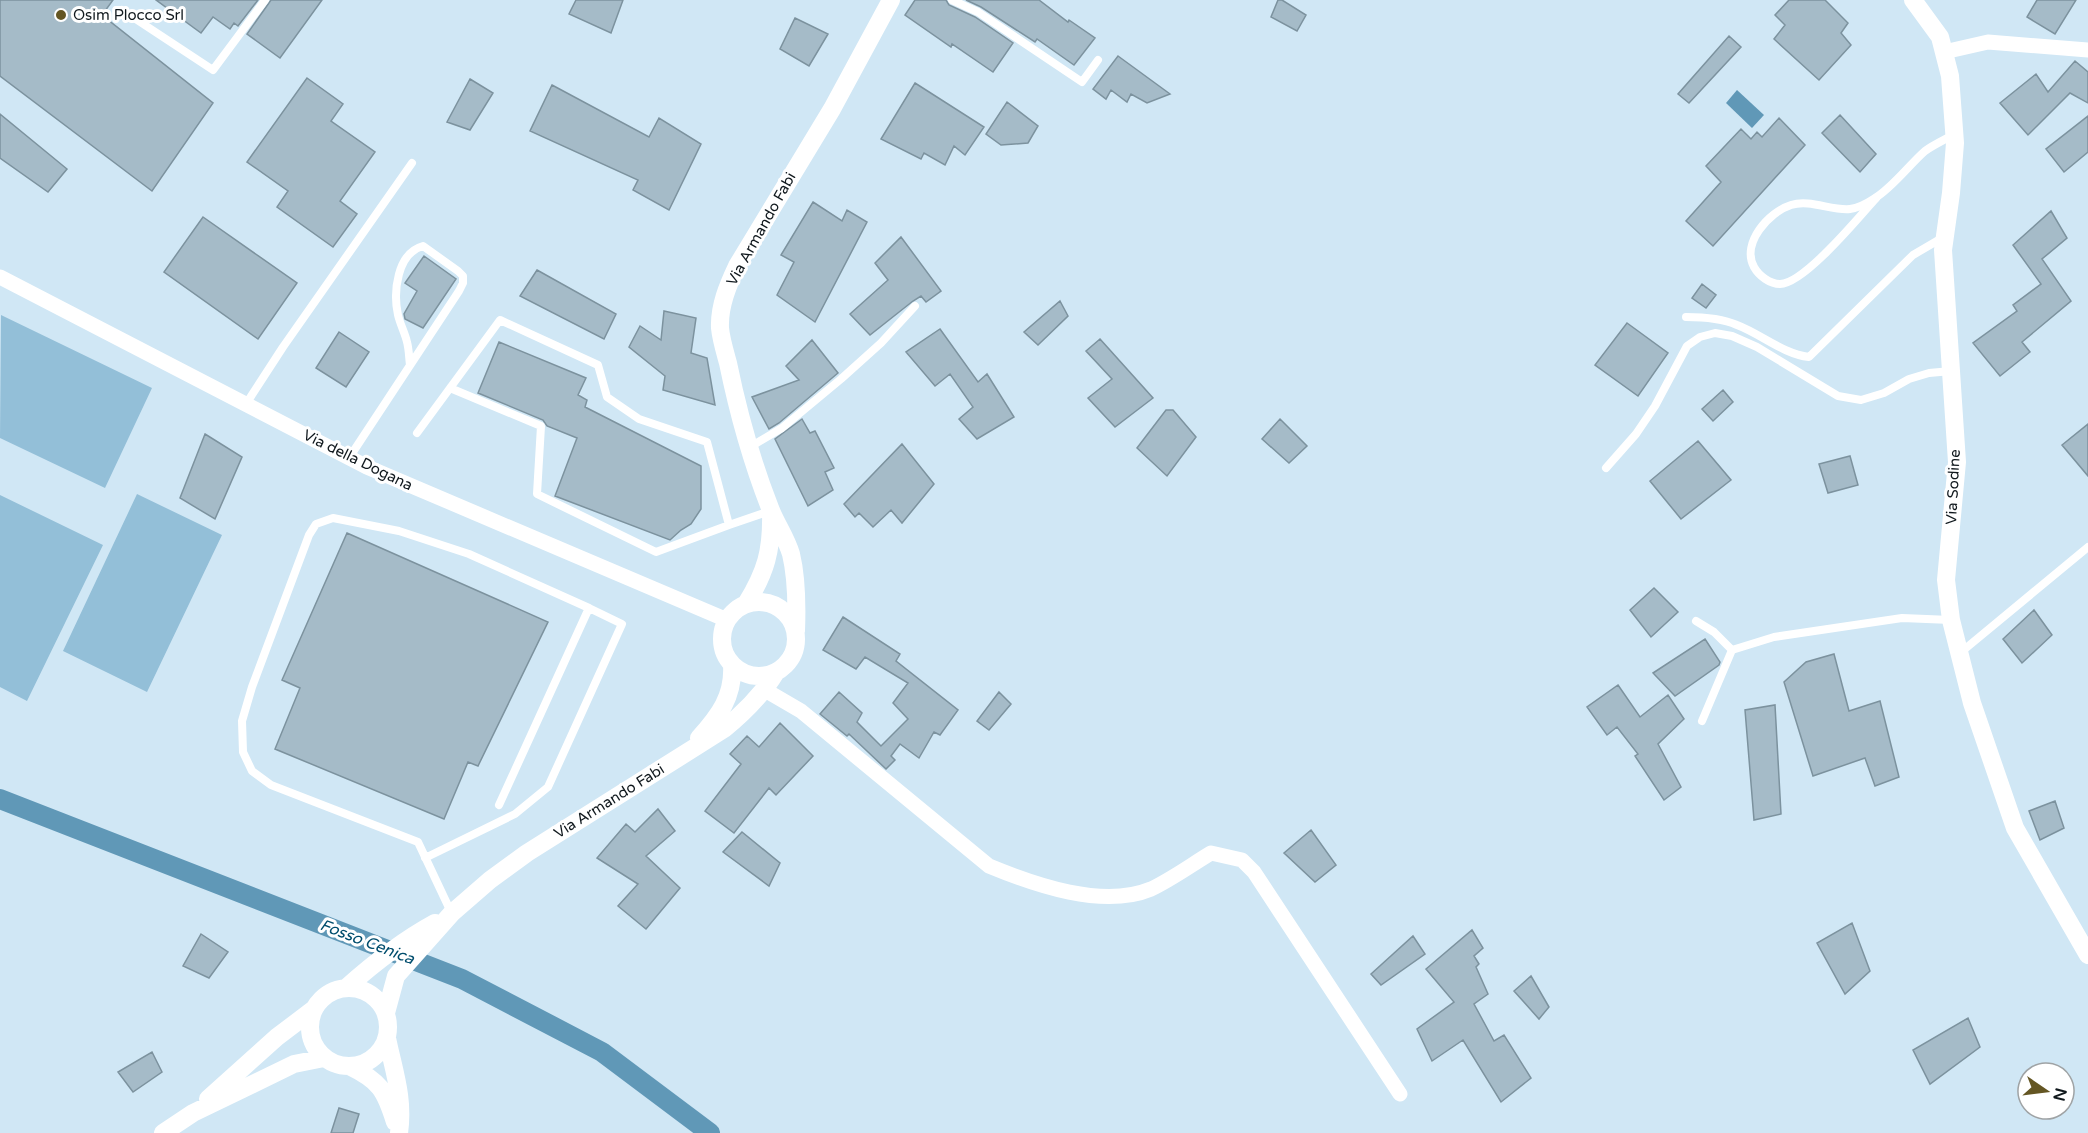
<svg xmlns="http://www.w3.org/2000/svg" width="2088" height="1133" font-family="'Varela Round',sans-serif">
	<rect width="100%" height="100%" fill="#d0e7f5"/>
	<path fill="#93bfd8" d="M1,315l151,73 -47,100 -105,-50z
		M137,494l85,41 -75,157 -84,-41z
		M0,495l103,50 -76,156 -27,-14z"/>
	<path fill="#6098b7" d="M1737,90l27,25 -12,13 -26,-25z"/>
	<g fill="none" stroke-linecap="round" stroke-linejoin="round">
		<path stroke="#6098b7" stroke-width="20" d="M0,799l462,180 140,73 108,81"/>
	</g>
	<path fill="#a5bbc8" stroke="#7c929e" stroke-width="1.5" d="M0,0h113l-11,15 111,88 -61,88 -152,-115z
		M156,0h102l-20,26 -4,-3 -4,6 -17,-12 -12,16z
		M271,0h51l-42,58 -33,-24z
		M576,0h47l-12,33 -42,-19z
		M915,0h31l3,5 26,12 38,26 -20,29 -41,-28 -1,3 -46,-32z
		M966,0h73l29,22 1,-2 26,18 -21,27 -37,-26 -2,3 -54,-35z
		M1278,0h4l24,15 -9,16 -26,-14z
		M1789,0h36l23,23 -7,10 10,12 -32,35 -45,-41 11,-14 -10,-10z
		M2037,0h39l-21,34 -28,-17z
		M795,18l33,16 -19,32 -29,-17z
		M1729,36l12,11 -52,56 -11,-9z
		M1118,56l52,38 -23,9 -16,-9 -4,8 -16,-12 -5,9 -13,-10z
		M2075,61l13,11v31l-18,-10 -42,42 -28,-32 36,-29 12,18z
		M307,78l36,26 -12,17 44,31 -35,49 17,13 -24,33 -56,-40 11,-16 -41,-29z
		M470,79l23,14 -23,37 -23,-8z
		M915,83l69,44 -19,28 -11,-9 -9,19 -21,-12 -3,6 -40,-20z
		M552,85l97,52 10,-19 42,26 -32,66 -36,-20 5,-10 -108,-49z
		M1007,102l31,24 -10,17 -27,2 -15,-11z
		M0,114l67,55 -19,23 -48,-34z
		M1840,115l36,39 -16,18 -38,-39z
		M2088,116v36l-24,20 -18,-23z
		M1779,118l26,27 -92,101 -27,-25 35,-39 -15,-16 35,-37 10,10 6,-7 5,5z
		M813,202l29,19 5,-11 20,12 -52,100 -38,-27 17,-33 -13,-7z
		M2051,211l16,27 -25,21 29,42 -49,41 8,10 -30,24 -27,-33 44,-32 -4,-6 28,-21 -28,-39z
		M203,217l94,66 -39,56 -94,-67z
		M901,237l40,54 -15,11 -5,-6 -8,5 -43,34 -20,-21 38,-34 -13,-17z
		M424,256l32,23 -33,49 -18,-9 -1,-5 13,-23 -12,-8z
		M537,270l79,44 -12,25 -84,-43z
		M1702,284l14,11 -10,13 -14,-10z
		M1060,301l8,15 -30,29 -14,-13z
		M664,311l32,7 -5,35 16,5 8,47 -52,-15 2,-14 -36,-29 11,-21 21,14z
		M1627,323l41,30 -30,43 -43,-31z
		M940,329l38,53 9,-8 27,43 -37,22 -18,-20 14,-12 -23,-33 -15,12 -29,-34z
		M339,332l30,20 -23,35 -30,-19z
		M1100,339l53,59 -38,29 -27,-29 24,-19 -26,-28z
		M812,340l26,33 -59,50 -10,6 -17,-32 47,-17 -13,-14z
		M499,342l87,36 -8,17 9,5 -2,7 116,59v43l-10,15 -10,6 -11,10 -115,-44 22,-58 -30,-12 -4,-6 -65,-27z
		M1723,390l10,12 -20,19 -11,-12z
		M1166,410h7l23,27 -29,39 -30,-28z
		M802,419l8,14 5,-2 19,37 -9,4 8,18 -25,16 -33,-67z
		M1280,419l27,27 -18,17 -27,-24z
		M2088,424v52l-26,-31z
		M205,434l37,23 -27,62 -35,-21z
		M1698,441l33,39 -50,39 -31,-38z
		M902,444l32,40 -32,39 -11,-13 -18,17 -14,-14 -4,4 -11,-13z
		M1850,456l8,29 -30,8 -9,-29z
		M347,533l201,89 -70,144 -10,-4 -24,57 -169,-70 25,-61 -18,-8z
		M1654,588l24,24 -27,25 -21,-27z
		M2034,610l18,25 -30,28 -19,-24z
		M843,617l57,37 -4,7 62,49 -18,25 -6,-3 -15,26 -19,-14 -9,12 4,4 -9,9 -37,-35 -2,2 -27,-22 19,-22 23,21 -5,9 24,24 27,-27 -15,-16 15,-20 -43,-26 -9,12 -33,-19z
		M1705,639l15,23 -1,3 -44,31 -22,-23z
		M1834,654l15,57 31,-10 19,76 -24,9 -10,-28 -52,18 -29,-94 22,-20z
		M1618,685l22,32 28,-22 16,24 -26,25 23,43 -17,13 -29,-44 3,-2 -21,-27 -10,8 -20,-28z
		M999,692l12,12 -22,26 -12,-9z
		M1775,705l6,109 -27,6 -9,-110z
		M780,723l33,33 -37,39 -7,-7 -35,45 -29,-22 36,-47 -11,-10 17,-18 12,11z
		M2055,801l9,27 -24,12 -11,-29z
		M658,809l17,22 -29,25 34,32 -34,41 -28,-23 20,-22 -41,-26 29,-34 9,8z
		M1311,830l25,35 -21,17 -31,-29z
		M742,832l38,31 -11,23 -46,-34z
		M1852,923l18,48 -25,23 -28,-51z
		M1472,930l11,18 -9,8 5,8 -3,3 12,27 -14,10 20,37 10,-6 27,43 -30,24 -38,-62 -31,21 -15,-32 37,-27 -28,-33z
		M201,934l27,18 -19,26 -26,-12z
		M1413,936l12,18 -44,31 -10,-11z
		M1531,976l18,31 -10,12 -25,-28z
		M1968,1018l12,29 -50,37 -17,-34z
		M152,1052l10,20 -29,20 -15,-20z
		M339,1108l20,6 -6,19h-22z"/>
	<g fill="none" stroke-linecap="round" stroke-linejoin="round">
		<path stroke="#fff" stroke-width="8" d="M952,0l26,12 104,70 16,-22
			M122,10l91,60 52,-70
			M1877,197c-17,19 -73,87 -97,87 -10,0 -21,-8 -26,-17 -13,-24 15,-55 37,-62 19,-6 41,6 59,4 8,-1 19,-7 25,-11 17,-10 35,-34 50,-47 8,-6 19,-11 28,-16
			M1686,317c17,0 35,1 51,8 24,9 46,29 72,32l104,-102 29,-17
			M450,388l91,38 -4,68 119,58 73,-27
			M246,404l37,-57 129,-184
			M417,433l83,-113 98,45 9,32 32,22 68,23 22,83 41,-14
			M750,447l32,-19 59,-49 40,-36 34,-37
			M349,458l110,-167 4,-8v-7l-5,-5 -35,-25c-26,7 -30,46 -25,69 2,9 7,18 9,27 2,7 2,16 3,23
			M1606,468l30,-34 19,-28 32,-60 13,-9 15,-4 17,3 25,11 81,49 23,4 23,-7 25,-14 20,-6 22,-2
			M1696,621l18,11 18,18 42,-13 128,-19 49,2
			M1960,653l128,-106
			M1702,721l30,-71
			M425,858l90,-44 33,-27 74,-163 -33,-16
			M451,912l-33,-70 -147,-57 -19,-14 -9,-19 -1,-31 10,-34 57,-152 7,-11 17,-6 66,13 70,23 120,54 -90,197"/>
		<path stroke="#fff" stroke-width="15" d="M1944,52l44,-10 100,8
			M0,277l367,190 360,153
			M765,690l36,21 188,155c46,19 114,43 162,23 21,-10 40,-24 60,-36l31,7 12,12 146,222"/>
		<path stroke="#fff" stroke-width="18" d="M1913,0l27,37 10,39 5,67 -4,50 -8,57 14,212 -11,118 5,40 21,83 43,125 73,127
			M722 639a37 37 0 1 1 74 0a37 37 0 1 1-74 0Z
			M746,604c20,-32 26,-54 25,-91
			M796,631c1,-26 1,-52 -5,-77 -5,-17 -15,-30 -21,-46 -18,-46 -32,-96 -42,-145 -3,-11 -7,-24 -8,-35 -1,-22 8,-43 17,-62l95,-157 59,-109
			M699,738c20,-22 35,-42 33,-73
			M310 1027a39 39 0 1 1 78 0a39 39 0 1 1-78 0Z
			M346,988c28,-25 56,-47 89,-65
			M386,1013l10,-37 56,-63 38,-33 37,-27 197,-124c21,-17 38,-34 52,-57
			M387,1038c7,34 17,60 12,95
			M349,1066c31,15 36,24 46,56
			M208,1099l69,-62 37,-28
			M163,1133l30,-20 101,-49 30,-6"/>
	</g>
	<circle fill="#645623" stroke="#fff" stroke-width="2" cx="61" cy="15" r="6"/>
	<g text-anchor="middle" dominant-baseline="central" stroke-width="6" stroke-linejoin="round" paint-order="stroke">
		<g font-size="15" fill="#10181d" stroke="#fff" text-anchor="start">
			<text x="73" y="15">Osim Plocco Srl</text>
		</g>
		<g font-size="15" fill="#10181d" stroke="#fff">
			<text transform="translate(761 229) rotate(-61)">Via Armando Fabi</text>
			<text transform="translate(358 460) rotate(26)">Via della Dogana</text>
			<text transform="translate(1953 487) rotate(-87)">Via Sodine</text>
			<text transform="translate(609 801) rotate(-32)">Via Armando Fabi</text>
		</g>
		<g font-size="16" font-style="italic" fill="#004d6d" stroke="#fff">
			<text transform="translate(367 942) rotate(21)">Fosso Cenica</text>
		</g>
	</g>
	<g transform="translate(2046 1091) rotate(104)"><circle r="28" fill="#ffffff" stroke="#9fa3a5" stroke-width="1.5"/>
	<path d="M0-4.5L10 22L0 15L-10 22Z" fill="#645623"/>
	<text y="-9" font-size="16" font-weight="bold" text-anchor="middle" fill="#10181d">N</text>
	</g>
</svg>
